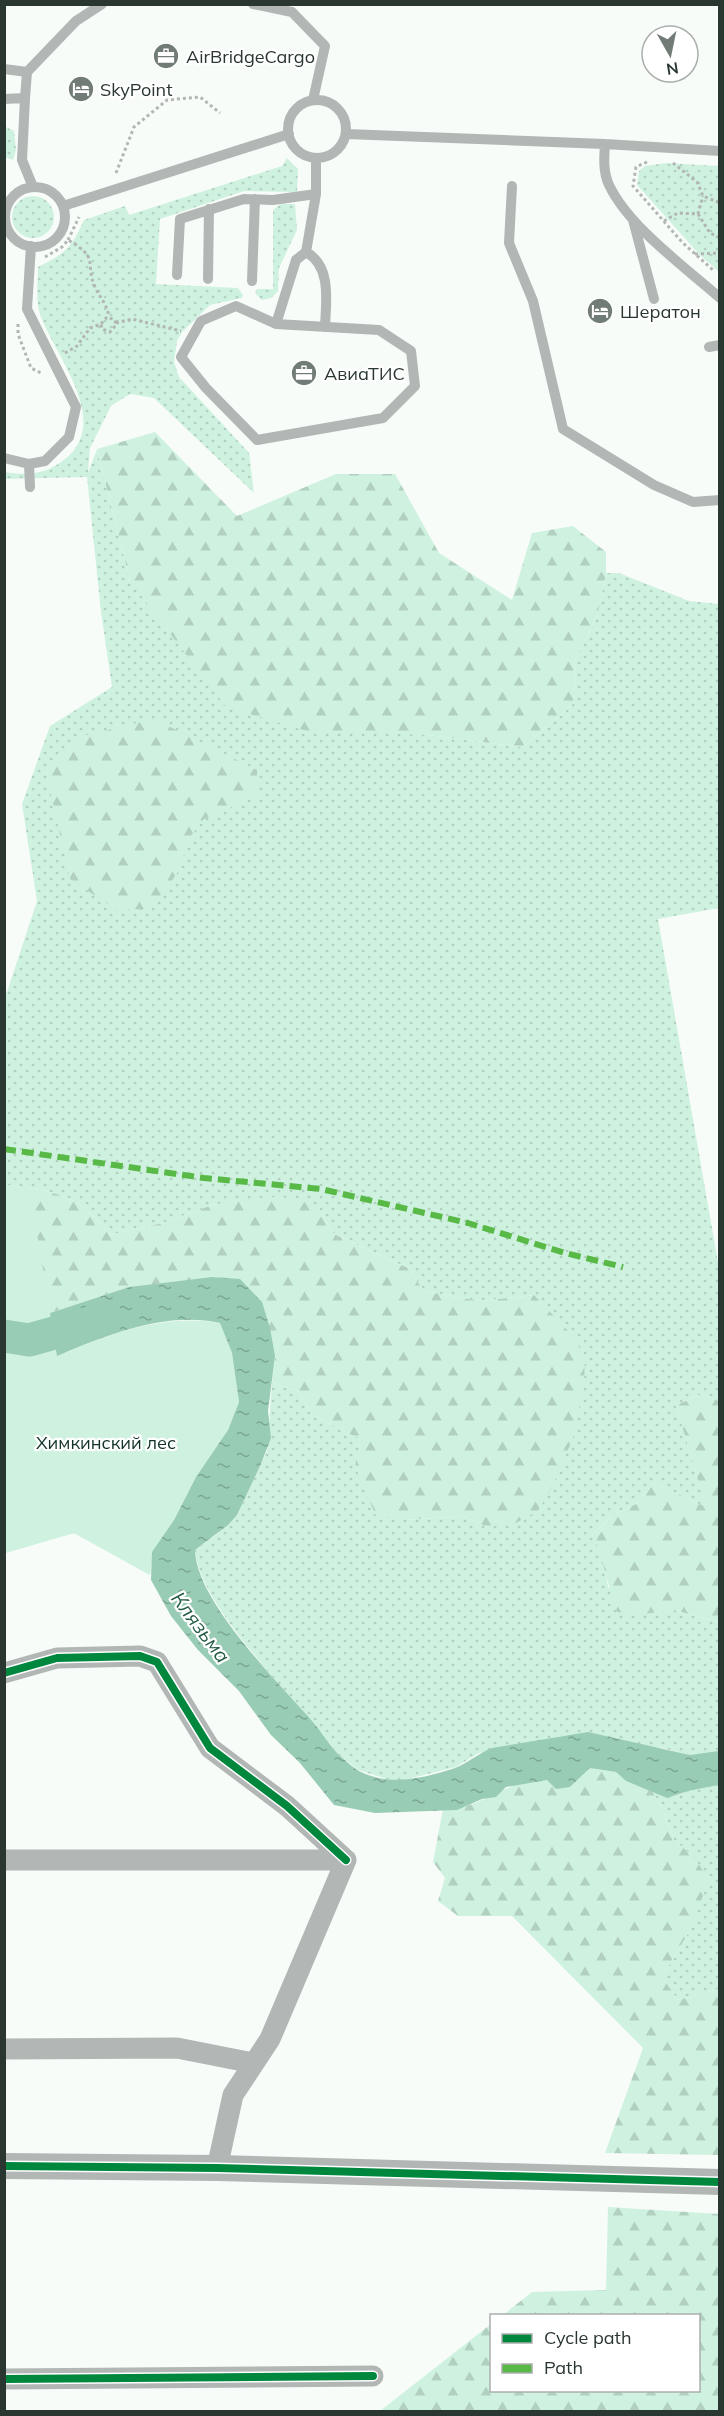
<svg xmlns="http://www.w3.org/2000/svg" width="724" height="2416" font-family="Mulish,sans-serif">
	<defs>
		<pattern id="grass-dots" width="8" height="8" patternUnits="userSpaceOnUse" patternTransform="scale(1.5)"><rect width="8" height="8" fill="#cff2e0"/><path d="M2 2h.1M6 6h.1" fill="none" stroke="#b2d0c0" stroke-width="1.8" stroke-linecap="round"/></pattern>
		<pattern id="forest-firs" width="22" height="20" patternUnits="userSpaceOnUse" patternTransform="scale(1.5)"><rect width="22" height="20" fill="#cff2e0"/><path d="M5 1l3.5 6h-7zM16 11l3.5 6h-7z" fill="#b2d0c0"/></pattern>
		<pattern id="water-ripples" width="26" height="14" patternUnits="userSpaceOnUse" patternTransform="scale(1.5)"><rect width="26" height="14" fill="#98ccb4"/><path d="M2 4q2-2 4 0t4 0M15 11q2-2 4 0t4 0" fill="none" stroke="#7ca693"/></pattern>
	</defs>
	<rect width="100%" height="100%" fill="#f7fcf9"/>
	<path fill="url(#grass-dots)" fill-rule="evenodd" d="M4,126l10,5 2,19 -3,10 -8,-3z
		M287,158l11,11 -1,23 -53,-1 -84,28 -4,65 82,4 5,7 -1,3 -32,7 -28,27 -5,9 -3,21 5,15 70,76 5,40 -100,-95 -24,-4 -19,12 -21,42 -2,25 9,-24 33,132 297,154 96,12 51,-44 1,-43 22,-43 9,-44h13l70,28 30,3v304l-61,11 61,349v133l-17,-7 -26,11 31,103 -52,-25 -19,21 -24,12 -20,19 12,24 4,28 37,27 29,-4 45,12 -1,130 -28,3 -28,-7 -100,-12 -83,17 -23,14 -52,13h-14l-32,-10 -21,-17 -16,-21c-35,-42 -123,-130 -126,-182l22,-16 20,-19 24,-51 6,-13 5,-68 26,8 14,24 51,25 40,80 59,-4 25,11 47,-232 -54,6 -56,-10 -16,-23 -74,-34 -14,-23 -105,-7 -52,19 -54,12c-30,-42 -56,-44 -104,-50v-187l32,-97 -15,-97 28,-78 62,-39 -11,-75 -14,-135 -82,2v-7c22,4 42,2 60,-13 47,-37 -9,-102 -24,-142 -6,-15 -3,-33 -3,-50 27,-13 34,-20 46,-47l41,-14 4,9 153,-49zM153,719l104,77 -53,22 -17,23z
		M666,163l53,3v106l-20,-18 -62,-69 2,-14 6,-5z
		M12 217a21 21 0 1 1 42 0a21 21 0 1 1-42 0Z
		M281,204h14l2,26 -18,38 -1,23 -7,7 -9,2 -7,-7 2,-4h16v-79z
		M719,1785v204l-41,11 -16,-23 28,-47 4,-73 -20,-17 -9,-25 -13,-24 15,7 21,-7z"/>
	<path fill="url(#forest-firs)" d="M155,432l82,84 99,-42h59l44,79 73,47 20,-67 41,-7 33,26v21l-9,44 -22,43 -1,43 -51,44 -96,-12 -120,-4 -81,-24 -96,-126 -33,-132z
		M154,719l103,51v26l-53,23 -17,22 -6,26 -16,24 -20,18 -28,1 -47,-31 -24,-107 17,-22 23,-15z
		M5,1185c48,6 74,8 104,50l54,-12 52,-19 53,-7 29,1 23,13 14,23 74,34 16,23 56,10 54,-6 37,39 14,23 -1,27 -11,54 -21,49 -14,24 -24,13 -27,3 -25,-11 -59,4 -27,-4 -21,-50 7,-26 -50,-25 -14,-24 -26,-8 3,-27 -77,-77 -69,8 -79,26 103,239 -3,23 -76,-42 -69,20z
		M702,1394l17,7v221l-45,-12 -29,4 -28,-2c-10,-27 -12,-51 -25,-77l20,-19 24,-12 19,-21 51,24 -30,-102z
		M590,1768l26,4 10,9 26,10 13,24 9,25 20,17 15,23 -19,50 -28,47 16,23 41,-11v166l-114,-2 38,-105 -131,-132h-54l-20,-15 7,-23 -12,-16 10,-53c37,2 67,-32 104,-29 7,0 16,5 23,7z
		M608,2207l111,7v197h-339l111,-87 1,66h206v-74l-195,-1 29,-23 74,-2z"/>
	<path fill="#cff2e0" d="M5,1185l24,3 29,168c50,-22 106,-43 162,-33l12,30 7,49 -11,28 -32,47 -22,43 -21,32 -3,23 -76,-42 -69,20z"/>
	<path fill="url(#water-ripples)" d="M212,1277l28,2 22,23 8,26 5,28 -7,55 3,27 -10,26 -24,51 -9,10 -33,25c1,51 83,132 117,171 9,10 16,22 25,32 7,6 15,14 22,18 31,16 65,7 96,-3 13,-5 24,-15 37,-20l96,-16 102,23 29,-4v34l-31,6 -21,7 -41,-17 -10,-9 -26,-4 -20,19 -14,2 -9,-9 -41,7 -10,10 -14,2 -25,11 -82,3 -41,-8 -34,-42 -29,-28 -32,-44 -41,-41 -27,-34 -20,-36 1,-28 22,-32 22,-43 32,-47 11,-28 -7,-49 -12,-30c-55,-12 -113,12 -163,33l-7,-43 79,-26z"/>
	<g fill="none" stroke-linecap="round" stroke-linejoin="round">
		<path stroke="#98ccb4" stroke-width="33" d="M4,1336l25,4 68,-19"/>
		<path stroke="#b2b6b4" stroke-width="3" stroke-dasharray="3 3" stroke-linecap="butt" d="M647,162l-11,5 -3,19 49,56 32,29
			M673,163l24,19 6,14 17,7
			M116,173l18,-46 33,-27 33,-3 20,16
			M698,214l12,19 10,5
			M664,221l14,-8 20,1 5,-18
			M68,240l11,-23
			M695,254l25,-1
			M45,257l17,-10 6,-7c33,19 16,22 27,47 5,11 12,17 14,30
			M116,323l16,-4 49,12
			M18,324v10l13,34 12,6
			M65,353l12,-7 13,-18 11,-4 6,-7 8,3 1,5 -6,7 -8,-3 -1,-5"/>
		<path stroke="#b2b6b4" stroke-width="10" d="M253,4l39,8 33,34 -12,54
			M4,69l23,3
			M25,98l2,-26 49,-51 26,-17
			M4,99l21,-1 -3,62 11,27
			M288 129a29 29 0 1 1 58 0a29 29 0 1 1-58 0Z
			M346,134l259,10 115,7
			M605,144c-1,14 -2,28 4,41 20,42 76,82 111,113
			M512,186l-3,57 24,58 30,128 91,56 39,17 27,-2
			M5 217a30 30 0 1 1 60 0a30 30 0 1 1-60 0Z
			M63,206l226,-72
			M633,220l21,79
			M306,252c26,14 20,50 19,75
			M177,275l3,-56 64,-20 29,1 43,-6
			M208,279l1,-70
			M252,281l3,-82
			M276,324l-40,-18 -35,15 -20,36 25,31 51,52 126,-22 32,-32 -4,-35 -32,-21 -103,-6 20,-64 10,-8 10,-58v-36
			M709,347l11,-2
			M4,458l25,6 16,-3 24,-24 7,-30 -49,-98 4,-63
			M29,464l1,23"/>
		<path stroke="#b2b6b4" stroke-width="21" d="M4,1673l53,-15 83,-2 17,6 53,86 77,58 59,54
			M4,1860h342
			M4,2049l173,-1 76,15
			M217,2168l16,-73 37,-56 76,-179
			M4,2379l369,-3"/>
		<path stroke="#b2b6b4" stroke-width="26" d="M4,2166l213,2 503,14"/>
		<path stroke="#58b947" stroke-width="6" stroke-dasharray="12 6" stroke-linecap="butt" d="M4,1149l200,29 117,11 147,34 97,30 58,14"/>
		<g stroke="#fff" stroke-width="11">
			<path id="cycleway" d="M4,1673l53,-15 83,-2 17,6 53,86 77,58 59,54
				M4,2166l213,2 503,14
				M4,2379l369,-3"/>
		</g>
		<use href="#cycleway" stroke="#00873e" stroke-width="8"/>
	</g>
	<defs>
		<g id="office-disc" transform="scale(1.35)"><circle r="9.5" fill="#727c76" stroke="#fff"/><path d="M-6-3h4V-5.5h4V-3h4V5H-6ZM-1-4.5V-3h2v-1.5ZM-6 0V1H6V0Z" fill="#fff"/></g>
		<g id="hotel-disc" transform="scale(1.35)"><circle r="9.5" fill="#727c76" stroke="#fff"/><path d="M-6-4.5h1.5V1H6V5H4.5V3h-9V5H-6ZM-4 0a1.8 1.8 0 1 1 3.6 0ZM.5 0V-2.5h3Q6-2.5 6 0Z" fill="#fff"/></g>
	</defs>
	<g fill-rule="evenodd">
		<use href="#office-disc" x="166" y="56"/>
		<use href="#hotel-disc" x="81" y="89"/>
		<use href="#hotel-disc" x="600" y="311"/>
		<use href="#office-disc" x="304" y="373"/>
	</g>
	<g text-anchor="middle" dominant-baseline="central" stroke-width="4.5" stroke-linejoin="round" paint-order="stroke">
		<g font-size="18" fill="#2a3730" stroke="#fff" text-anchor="start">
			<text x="186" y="56">AirBridgeCargo</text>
			<text x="100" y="89">SkyPoint</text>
			<text x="620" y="311">Шератон</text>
			<text x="324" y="373">АвиаТИС</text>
		</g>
		<g font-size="18" fill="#123325" stroke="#fff">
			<text x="106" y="1442">Химкинский лес</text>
		</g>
		<g font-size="20" font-style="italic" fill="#245b44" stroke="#fff">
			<text transform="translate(201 1627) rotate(53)">Клязьма</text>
		</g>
	</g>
	<rect width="724" height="2416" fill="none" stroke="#2a3730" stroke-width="12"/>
	<rect x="490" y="2314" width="210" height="78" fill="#ffffff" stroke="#aaafac" stroke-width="1.5"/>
	<rect x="502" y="2334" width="30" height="9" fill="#00873e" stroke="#aaafac" stroke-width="1.5"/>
	<text x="544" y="2344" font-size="18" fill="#2a3730">Cycle path</text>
	<rect x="502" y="2364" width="30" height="9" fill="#58b947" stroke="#aaafac" stroke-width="1.5"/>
	<text x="544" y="2374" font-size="18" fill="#2a3730">Path</text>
	<g transform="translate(670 54) rotate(171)"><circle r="28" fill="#ffffff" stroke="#aaafac" stroke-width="1.5"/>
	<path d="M0-4.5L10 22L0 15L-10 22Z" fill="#727c76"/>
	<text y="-9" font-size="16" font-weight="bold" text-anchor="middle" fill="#2a3730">N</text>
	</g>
</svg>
